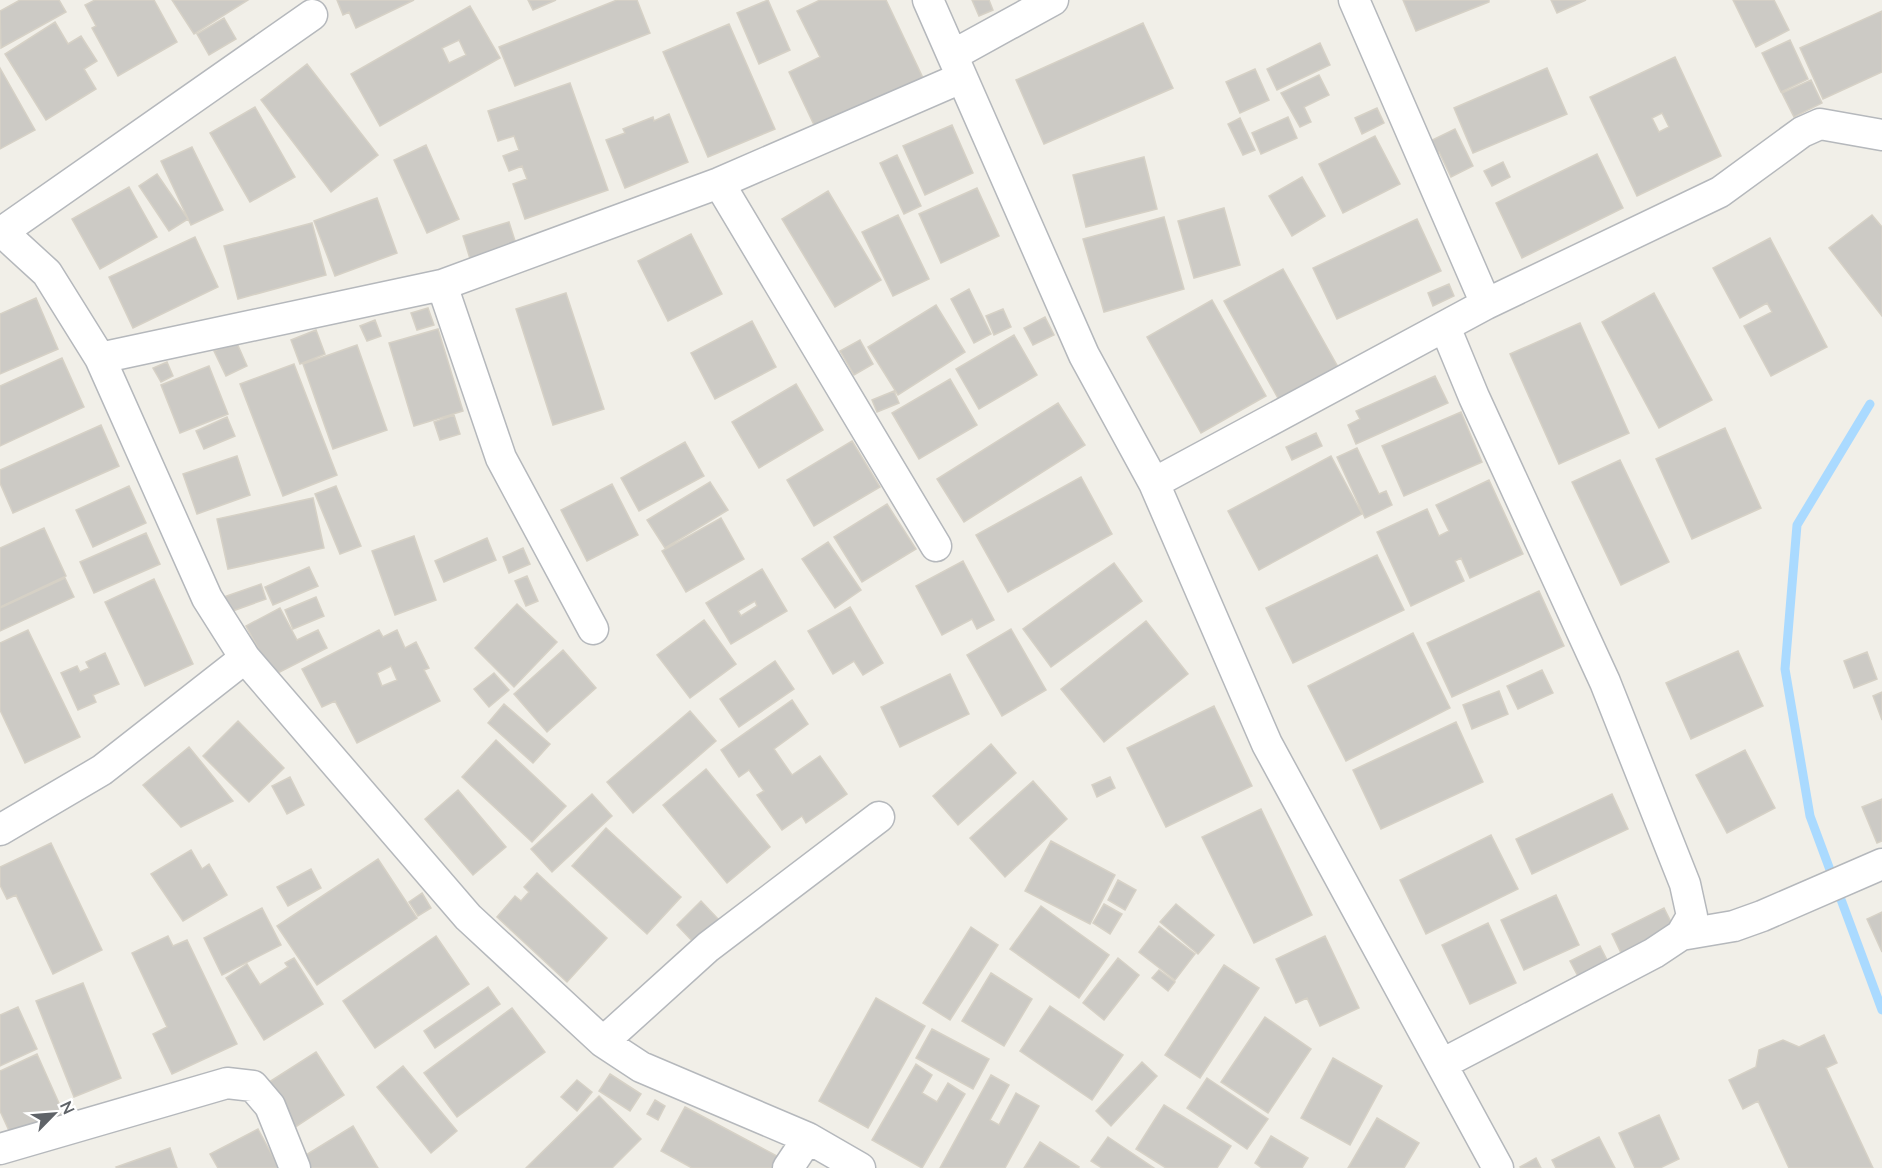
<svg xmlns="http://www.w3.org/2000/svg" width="1882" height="1168" font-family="Lato,sans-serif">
	<rect width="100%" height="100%" fill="#f1efe8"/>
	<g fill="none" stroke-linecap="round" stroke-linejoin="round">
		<path stroke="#aadaff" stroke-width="9" d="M1870,404l-73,121 -12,144 25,147 72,194"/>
	</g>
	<path fill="#cccac5" stroke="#d6d1c6" stroke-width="1.5" fill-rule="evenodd" d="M20,0h39l7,12 -65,36 -1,-37z
		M95,0h59l23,42 -59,34 -26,-48 4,-2 -11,-21z
		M172,0h76l-54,34z
		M337,0h77l-58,28 -7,-16 -6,3z
		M528,0h28l-23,10z
		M617,0h20l13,33 -135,53 -16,-39z
		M768,0l22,50 -31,14 -22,-51z
		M820,0h66l37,78 -107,51 -27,-57 31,-15 -23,-46z
		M972,0h17l4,10 -14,6z
		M1403,0h86v2l-73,29z
		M1551,0h35l-29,13z
		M1733,0h41l15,30 -33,17z
		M470,6l30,52 -120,68 -29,-52zM459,40l7,15 -17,8 -7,-15z
		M1882,11v61l-59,27 -23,-51z
		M224,18l12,21 -27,16 -12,-21z
		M55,22l13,22 13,-8 16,25 -13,8 12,20 -50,31 -41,-66z
		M1143,23l30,65 -129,56 -28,-64z
		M729,24l46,105 -67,28 -45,-105z
		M1790,40l18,39 -27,13 -19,-39z
		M1320,43l10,22 -53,25 -10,-21z
		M1675,57l46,99 -84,40 -47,-99zM1662,113l7,14 -10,5 -7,-14z
		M307,64l71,91 -47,37 -70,-92z
		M0,68l35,62 -35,19z
		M1547,68l20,46 -94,39 -19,-45z
		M1255,69l14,31 -29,13 -14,-31z
		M1319,75l10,20 -25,12 7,15 -11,5 -19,-34z
		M1811,80l11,23 -28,14 -12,-24z
		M570,83l38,107 -83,29 -12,-35 14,-5 -5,-13 -13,5 -6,-15 16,-6 -5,-14 -16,5 -10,-30z
		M255,107l40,70 -45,25 -40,-69z
		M1377,108l7,15 -22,11 -7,-16z
		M669,114l19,48 -63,26 -19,-48 19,-7 -2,-4 30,-12 1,4z
		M1288,117l9,21 -36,16 -9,-21z
		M1240,118l15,32 -12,5 -15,-31z
		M952,125l21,48 -48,22 -22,-49z
		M1455,129l18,37 -22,11 -12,-25 -9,5 -6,-13z
		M1375,136l25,48 -57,29 -24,-49z
		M426,145l33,74 -32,14 -33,-73z
		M192,147l31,63 -32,15 -30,-64z
		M1597,154l26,54 -101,50 -26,-55z
		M897,155l24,51 -17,8 -24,-51z
		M1144,157l13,52 -71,18 -13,-52z
		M1503,162l7,15 -18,9 -8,-15z
		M157,174l31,45 -19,12 -30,-45z
		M1302,177l23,39 -33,20 -23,-40z
		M129,187l28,50 -57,32 -28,-50z
		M977,188l22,48 -58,27 -22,-49z
		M828,191l53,89 -46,27 -53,-88z
		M377,198l20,55 -62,23 -21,-55z
		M1224,208l16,57 -46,13 -16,-57z
		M898,215l31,64 -36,17 -31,-64z
		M1872,215l10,12v89l-53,-68z
		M1164,217l20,72 -80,23 -21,-73z
		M1417,219l24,52 -104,48 -24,-51z
		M509,222l8,25 -46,15 -8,-26z
		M312,223l14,52 -88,24 -14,-53z
		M691,234l31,60 -54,27 -30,-60z
		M195,237l23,50 -85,41 -24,-51z
		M1770,238l57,109 -56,29 -27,-50 28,-14 -5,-9 -27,15 -27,-50z
		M1283,269l55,98 -59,33 -55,-99z
		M1449,284l5,12 -21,10 -5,-13z
		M969,289l22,45 -17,9 -23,-44z
		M566,293l38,116 -51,16 -37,-116z
		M1654,293l58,107 -53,28 -57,-106z
		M36,298l22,51 -58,25v-60z
		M1212,300l54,96 -65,37 -54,-96z
		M936,305l29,47 -67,43 -30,-48z
		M428,308l6,17 -17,5 -6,-17z
		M1003,309l8,18 -17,8 -8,-19z
		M1045,317l9,18 -21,10 -9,-17z
		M375,320l6,16 -14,5 -7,-15z
		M752,321l24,46 -61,32 -24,-46z
		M1580,323l49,110 -70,31 -49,-110z
		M438,329l25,82 -49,15 -25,-83z
		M316,330l9,24 -25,10 -9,-24z
		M1014,335l23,40 -58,34 -23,-40z
		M860,340l13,24 -19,11 -14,-24z
		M236,341l11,25 -21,10 -12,-25z
		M357,345l30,85 -54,19 -30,-85z
		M62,358l22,49 -84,39v-60z
		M167,362l6,14 -12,6 -8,-14z
		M294,364l43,111 -54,21 -43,-112z
		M209,366l19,48 -48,19 -19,-48z
		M1435,376l13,27 -92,41 -8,-19 12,-6 -4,-8z
		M950,379l27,46 -58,34 -27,-46z
		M796,384l27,46 -64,38 -27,-46z
		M894,391l5,12 -22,9 -5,-12z
		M1058,403l27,42 -121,77 -27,-43z
		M1461,412l21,50 -78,34 -22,-50z
		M454,415l6,19 -20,6 -6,-18z
		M227,417l8,19 -31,13 -8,-18z
		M101,425l18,41 -106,47 -13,-30v-13z
		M1725,428l36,80 -69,31 -36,-80z
		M1316,433l6,13 -30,14 -6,-13z
		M852,441l28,46 -66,39 -27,-46z
		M685,442l19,34 -65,35 -18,-33z
		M1357,448l22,46 7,-3 6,14 -27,13 -28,-61z
		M237,456l13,39 -53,19 -14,-40z
		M1331,456l31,58 -103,56 -31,-59z
		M1620,460l49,102 -48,23 -49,-103z
		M1081,477l31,57 -104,58 -32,-57z
		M1489,480l34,74 -53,24 -9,-20 -6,3 9,20 -53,25 -34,-74 50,-23 12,27 10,-5 -13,-26z
		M710,482l18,28 -63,38 -18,-28z
		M612,484l26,51 -51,26 -26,-51z
		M129,486l17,37 -53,24 -17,-37z
		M336,486l25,60 -21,8 -25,-60z
		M313,498l11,50 -96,21 -11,-50z
		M887,504l29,45 -54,33 -28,-45z
		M721,518l23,41 -58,33 -24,-41z
		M44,528l22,48 -66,31v-59z
		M146,533l14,31 -66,29 -14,-31z
		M414,536l22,64 -41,15 -23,-64z
		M487,538l9,22 -52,22 -9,-21z
		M828,542l33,48 -26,18 -33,-49z
		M523,548l7,16 -21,9 -6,-16z
		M1377,555l27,55 -111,53 -27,-55z
		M963,561l31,59 -17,9 -5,-10 -30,16 -26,-49z
		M1114,563l28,38 -91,66 -28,-38z
		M309,567l9,19 -45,19 -8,-18z
		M762,569l25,42 -56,33 -25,-41zM755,601l2,5 -16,10 -3,-5z
		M527,576l11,25 -12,5 -11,-25z
		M65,578l9,19 -74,34v-23z
		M154,579l39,85 -48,22 -40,-84z
		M261,584l5,15 -39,14 -6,-15z
		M1539,591l25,55 -112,51 -25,-54z
		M316,597l8,19 -31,13 -8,-19z
		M517,604l40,38 -43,45 -39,-39z
		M850,607l33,56 -20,12 -9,-14 -21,13 -25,-43z
		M280,608l17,32 21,-10 9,18 -59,30 -13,-26 4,-2 -13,-24z
		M704,620l32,44 -46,34 -33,-43z
		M1146,621l42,53 -84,68 -43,-53z
		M1011,629l35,61 -44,26 -35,-61z
		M28,630l52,107 -55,26 -25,-53v-67z
		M379,630l4,7 14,-7 8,18 11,-6 13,26 -5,2 16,31 -83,42 -22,-42 -13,6 -20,-38zM391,666l6,14 -15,6 -5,-13z
		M1413,633l37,75 -104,53 -38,-75z
		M563,650l33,38 -49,44 -33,-38z
		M1738,651l25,55 -72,33 -25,-56z
		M1867,652l10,27 -23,9 -10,-27z
		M105,653l14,31 -26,11 3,7 -18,8 -17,-37 16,-7 3,6 9,-4 -3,-6z
		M775,661l19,28 -55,38 -19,-28z
		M1542,670l11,23 -35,16 -11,-23z
		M494,673l15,17 -20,17 -15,-18z
		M950,674l19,40 -69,33 -19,-40z
		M1499,691l9,23 -36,15 -9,-24z
		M1882,692v28l-9,-24z
		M792,700l16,24 -34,25 18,26 28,-19 27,38 -41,29 -4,-7 -20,14 -25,-35 7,-4 -15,-21 -10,7 -18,-27z
		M504,704l46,40 -17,19 -45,-40z
		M1214,706l38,80 -86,41 -39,-79z
		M690,711l26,30 -83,72 -26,-31z
		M238,721l46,47 -35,34 -46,-46z
		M1456,722l27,60 -102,47 -28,-59z
		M496,740l70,66 -34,36 -70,-65z
		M991,744l25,29 -58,52 -25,-29z
		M189,747l44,54 -52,26 -38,-42z
		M1745,750l30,58 -48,25 -31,-58z
		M706,769l64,78 -43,36 -64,-78z
		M290,777l14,28 -17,9 -15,-28z
		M1110,777l5,11 -18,9 -5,-12z
		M1033,781l34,38 -62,58 -35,-39z
		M458,790l48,57 -33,28 -48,-56z
		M592,794l20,22 -60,56 -21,-23z
		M1612,794l16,35 -96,45 -16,-35z
		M1882,799v42l-5,2 -15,-36z
		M1261,809l51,106 -58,28 -52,-106z
		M606,828l75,69 -34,37 -75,-68z
		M1491,835l27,54 -92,45 -26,-54z
		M1051,841l64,34 -25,49 -65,-33z
		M51,843l51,107 -49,24 -37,-79 -9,4 -7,-14v-18z
		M191,850l11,19 7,-5 18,31 -44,26 -32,-47z
		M378,859l39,59 -100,67 -40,-59z
		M311,869l10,19 -33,18 -11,-19z
		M537,873l70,65 -40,44 -70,-65 18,-21 6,5 8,-9 -5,-5z
		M1118,880l18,10 -11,20 -17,-10z
		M422,893l9,15 -13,8 -9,-14z
		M1556,895l23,50 -55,25 -23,-50z
		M701,901l18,19 -24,24 -18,-19z
		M1104,904l18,10 -12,20 -17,-11z
		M1176,904l38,31 -16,19 -38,-32z
		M1041,906l68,49 -30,43 -69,-49z
		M262,908l19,37 -59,30 -18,-37z
		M1664,908l11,22 -52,27 -11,-23z
		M1882,912v40l-15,-33z
		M1488,923l28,60 -46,21 -28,-59z
		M1159,926l36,28 -20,26 -36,-28z
		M971,927l27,18 -48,75 -27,-17z
		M168,936l5,10 14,-6 50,104 -65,30 -19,-40 14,-7 -35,-74z
		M436,936l33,48 -94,64 -32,-47z
		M1325,936l34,72 -39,18 -13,-28 -11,5 -20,-44z
		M1600,946l10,20 -30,14 -10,-19z
		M294,958l29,46 -59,36 -38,-62 21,-14 13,21 28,-18 -3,-4z
		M1118,958l21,17 -35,45 -21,-17z
		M1224,965l35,23 -59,90 -35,-23z
		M1159,970l16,12 -7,9 -16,-13z
		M991,973l41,26 -28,47 -42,-25z
		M83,983l38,95 -47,19 -38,-96z
		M488,987l12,17 -65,44 -11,-17z
		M876,998l49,28 -57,102 -49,-27z
		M1050,1006l73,49 -31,45 -72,-49z
		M18,1007l19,42 -37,17v-51z
		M512,1008l33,44 -88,65 -33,-44z
		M1265,1017l46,32 -43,64 -47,-31z
		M932,1029l57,30 -16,30 -57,-31z
		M1824,1035l13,28 -11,5 47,100h-84l-31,-67 -15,8 -14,-29 27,-13 3,-17 24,-10 16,7z
		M316,1052l28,43 -50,33 -28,-44z
		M37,1054l26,58 -52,23 -11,-24v-40z
		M1333,1058l49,28 -32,59 -49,-27z
		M1142,1062l15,14 -46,50 -15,-15z
		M916,1064l16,11 -10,18 15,9 11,-19 17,11 -43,74 -50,-28z
		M403,1066l54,65 -26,22 -54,-66z
		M610,1074l31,20 -11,17 -31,-20z
		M991,1075l18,10 -19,35 9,5 17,-32 23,13 -34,62h-65z
		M1207,1078l61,41 -21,30 -60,-41z
		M577,1080l15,12 -15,19 -16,-14z
		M599,1096l42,43 -29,29h-86z
		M655,1100l10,6 -7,14 -11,-6z
		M1164,1105l67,41 -14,22h-51l-30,-19z
		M685,1107l92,49 -6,12h-79l-31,-17z
		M1659,1115l20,44 -19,9h-25l-16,-35z
		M1377,1118l42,25 -15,25h-56z
		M353,1126l25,42h-71l-6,-10z
		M258,1129l21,39h-61l-8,-14z
		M1271,1136l37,22 -6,10h-40l-7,-5z
		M1108,1137l46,31h-52l-11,-7z
		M1599,1137l16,31h-59l-4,-8z
		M1040,1142l39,25 -1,1h-54z
		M170,1148l7,20h-60l-1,-1z
		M1536,1158l5,10h-20l-1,-1z"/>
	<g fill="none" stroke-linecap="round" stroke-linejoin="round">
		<g stroke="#b5b8bc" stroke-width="33">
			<path id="street" d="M928,0l156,355 70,128 113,261 231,424
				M1354,0l132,304
				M953,55l100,-55
				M719,183l217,363
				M0,230l47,43 53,85 107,240 38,60 223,259 135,125 38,25 167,71 52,30
				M2,232l310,-217
				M442,285l59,173 92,171
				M1445,327l29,70 131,285 80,202 7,32 -11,19
				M100,358l342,-73 277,-102 242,-105
				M1154,483l332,-179 234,-112 82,-60 18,-8 62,11
				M0,830l102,-60 143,-112
				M603,1042l105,-95 171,-130
				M1442,1064l212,-111 27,-18 53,-9 28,-10 120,-52
				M0,1149l227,-66 26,3 17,20 25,62
				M788,1168l20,-30"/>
		</g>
		<use href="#street" stroke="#fff" stroke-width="30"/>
	</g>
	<g transform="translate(54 1114) rotate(65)" stroke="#ffffff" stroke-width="4.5" paint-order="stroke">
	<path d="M0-4.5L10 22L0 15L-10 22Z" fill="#5f6368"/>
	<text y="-9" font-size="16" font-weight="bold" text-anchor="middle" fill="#5f6368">N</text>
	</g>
</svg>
